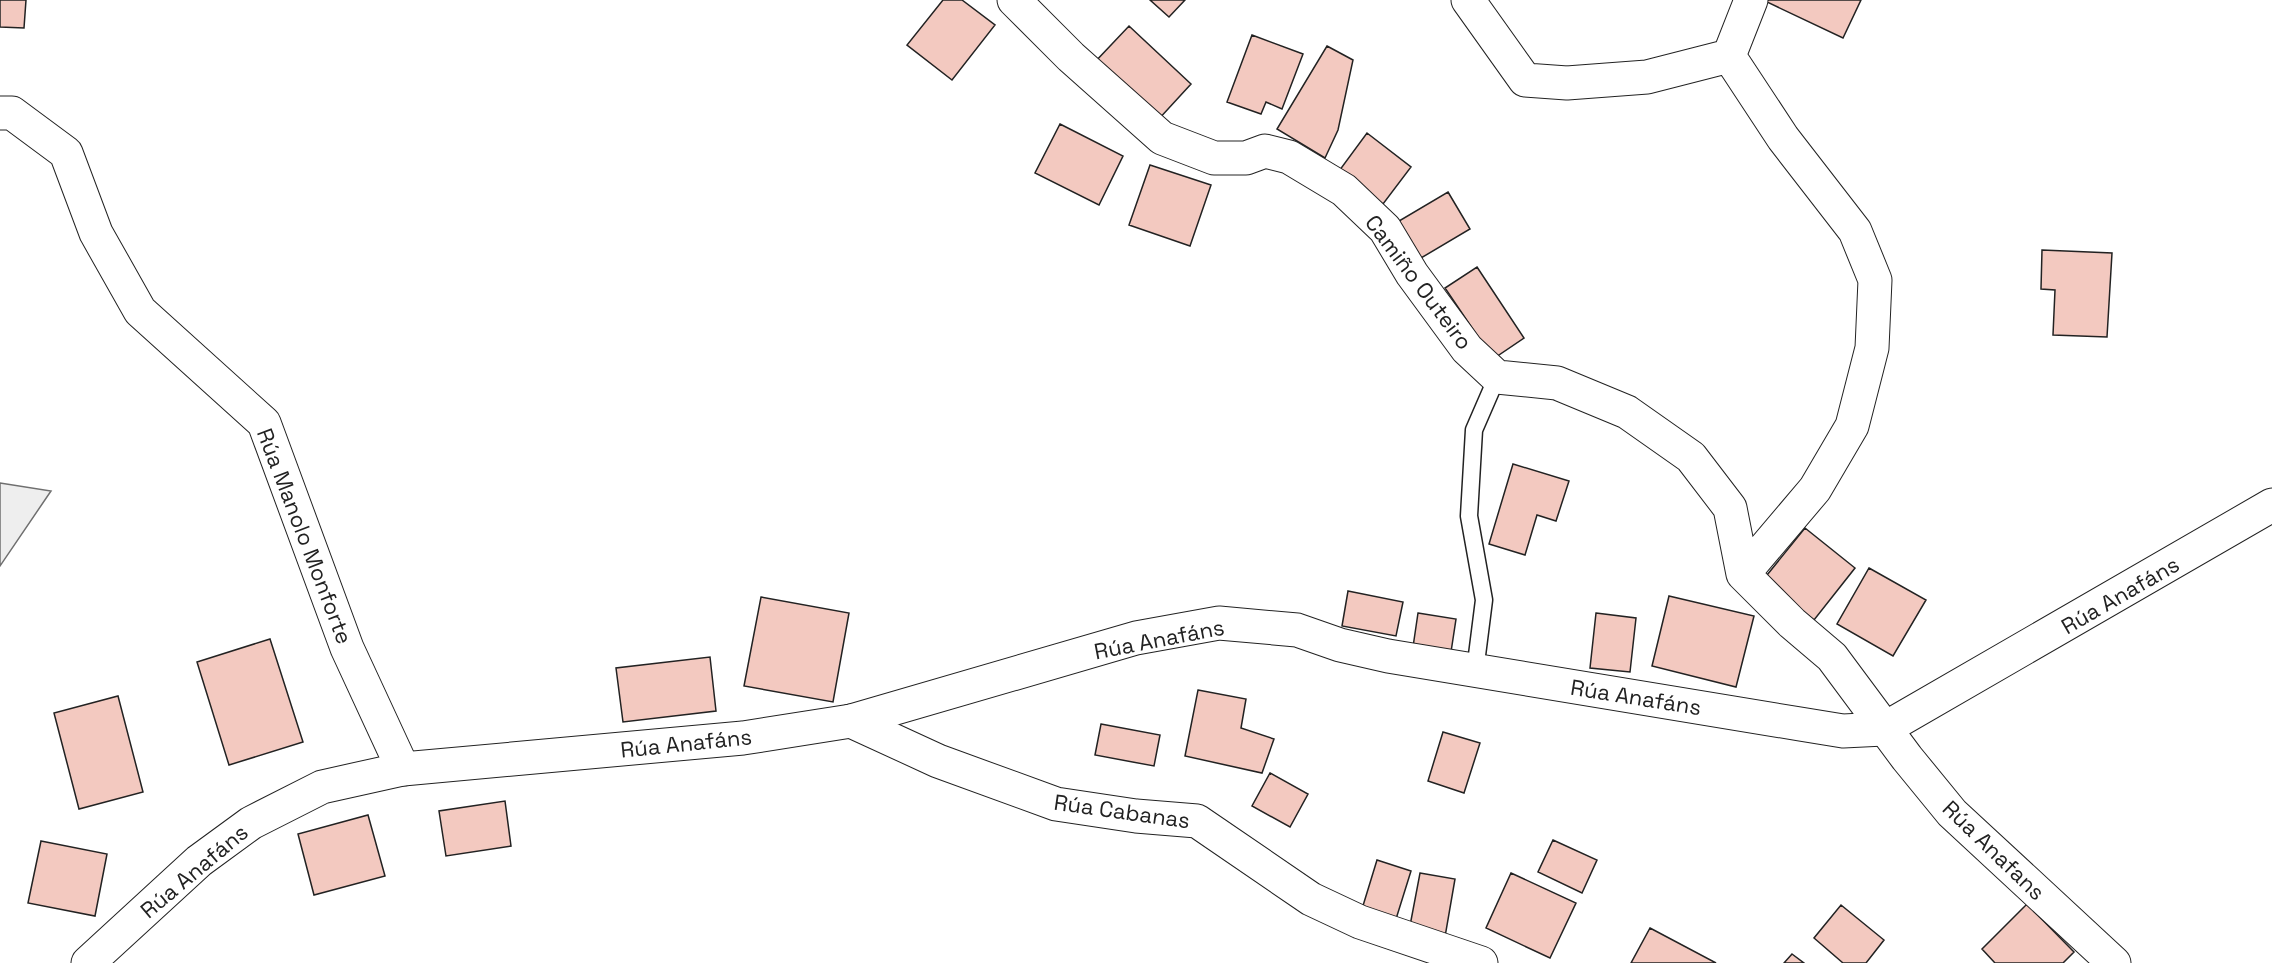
<svg xmlns="http://www.w3.org/2000/svg" width="2272" height="963" font-family="'Space Grotesk',sans-serif">
	<rect width="100%" height="100%" fill="#fff"/>
	<path fill="#eee" stroke="#6f6f6f" stroke-width="1.5" d="M0,483l51,8 -51,75z"/>
	<path fill="#f3c9c0" stroke="#222" stroke-width="1.5" d="M0,0h26l-2,28 -24,-1z
		M943,0h19l33,25 -43,55 -45,-35z
		M1150,0h35l-16,17z
		M1768,0h93l-18,38 -76,-36z
		M1129,26l62,58 -34,37 -63,-58z
		M1252,35l51,19 -21,55 -16,-7 -5,12 -34,-12z
		M1327,46l26,14 -15,70 -13,28 -48,-29z
		M1060,124l63,32 -24,49 -64,-32z
		M1367,133l44,34 -28,37 -44,-33z
		M1150,165l61,20 -21,61 -61,-21z
		M1448,192l22,37 -49,29 -22,-37z
		M2042,250l70,3 -5,84 -54,-2 2,-45 -14,-1z
		M1477,267l47,71 -31,21 -48,-71z
		M1513,464l56,17 -13,40 -19,-6 -12,40 -36,-11z
		M1805,528l50,40 -41,52 -51,-40z
		M1869,568l57,32 -33,56 -56,-32z
		M1348,591l55,11 -7,34 -54,-10z
		M1669,596l85,20 -18,71 -84,-21z
		M761,597l88,16 -16,89 -89,-16z
		M1418,613l38,6 -5,33 -38,-5z
		M1596,613l40,5 -6,54 -40,-4z
		M270,639l33,103 -74,23 -32,-103z
		M710,657l6,54 -93,11 -7,-54z
		M1198,690l48,9 -5,29 33,11 -12,34 -77,-17z
		M118,696l25,96 -64,17 -25,-96z
		M1101,724l59,11 -6,31 -59,-11z
		M1443,732l37,11 -16,50 -36,-12z
		M1270,773l38,21 -18,33 -38,-21z
		M505,801l6,45 -65,10 -7,-45z
		M368,815l17,61 -71,19 -16,-61z
		M1553,840l44,20 -15,33 -44,-21z
		M41,841l66,13 -12,62 -67,-13z
		M1377,860l34,11 -15,48 -34,-10z
		M1420,873l35,6 -10,58 -36,-6z
		M1511,873l65,30 -26,55 -64,-30z
		M2027,904l47,48 -11,11h-68l-13,-14z
		M1841,905l43,35 -18,23h-23l-29,-25z
		M1650,928l66,35h-85z
		M1792,954l12,9h-20z"/>
	<g fill="none" stroke-linecap="round" stroke-linejoin="round">
		<g stroke="#222" stroke-width="19">
			<path id="service" d="M1475,671l9,-71 -15,-84 5,-86 23,-53"/>
		</g>
		<g stroke="#222" stroke-width="35">
			<path id="minor" d="M1014,0l57,57 91,81 52,20h32l19,-7 24,6 55,33 41,39 27,45 55,75 30,28 60,6 70,29 64,45 39,51 13,66 49,49 40,34 75,101 45,55 162,150
				M1468,0l57,80 42,3 80,-6 82,-21
				M1729,56l54,82 72,93 20,49 -3,68 -20,78 -37,63 -72,85
				M1729,56l22,-56
				M0,113h12l54,40 30,80 44,78 124,112 83,225 56,121
				M851,721l87,40 118,43 80,12 61,5 114,78 49,23 121,41"/>
		</g>
		<g stroke="#222" stroke-width="35">
			<path id="tertiary" d="M88,963l111,-102 52,-38 71,-36 81,-18 340,-31 108,-17 285,-83 83,-15 78,7 43,15 48,11 412,68 43,7 41,-2 388,-224"/>
		</g>
		<use href="#service" stroke="#fff" stroke-width="16"/>
		<use href="#minor" stroke="#fff" stroke-width="33"/>
		<use href="#tertiary" stroke="#fff" stroke-width="33"/>
	</g>
	<g text-anchor="middle" dominant-baseline="central" stroke-width="4.5" stroke-linejoin="round" paint-order="stroke">
		<g font-size="22" fill="#222" stroke="#fff">
			<text transform="translate(1419 282) rotate(53)">Camiño Outeiro</text>
			<text transform="translate(305 536) rotate(69)">Rúa Manolo Monforte</text>
			<text transform="translate(2120 595) rotate(-30)">Rúa Anafáns</text>
			<text transform="translate(1159 639) rotate(-11)">Rúa Anafáns</text>
			<text transform="translate(1636 697) rotate(9)">Rúa Anafáns</text>
			<text transform="translate(686 743) rotate(-6)">Rúa Anafáns</text>
			<text transform="translate(1122 811) rotate(8)">Rúa Cabanas</text>
			<text transform="translate(1994 850) rotate(44)">Rúa Anafans</text>
			<text transform="translate(194 871) rotate(-40)">Rúa Anafáns</text>
		</g>
	</g>
</svg>
